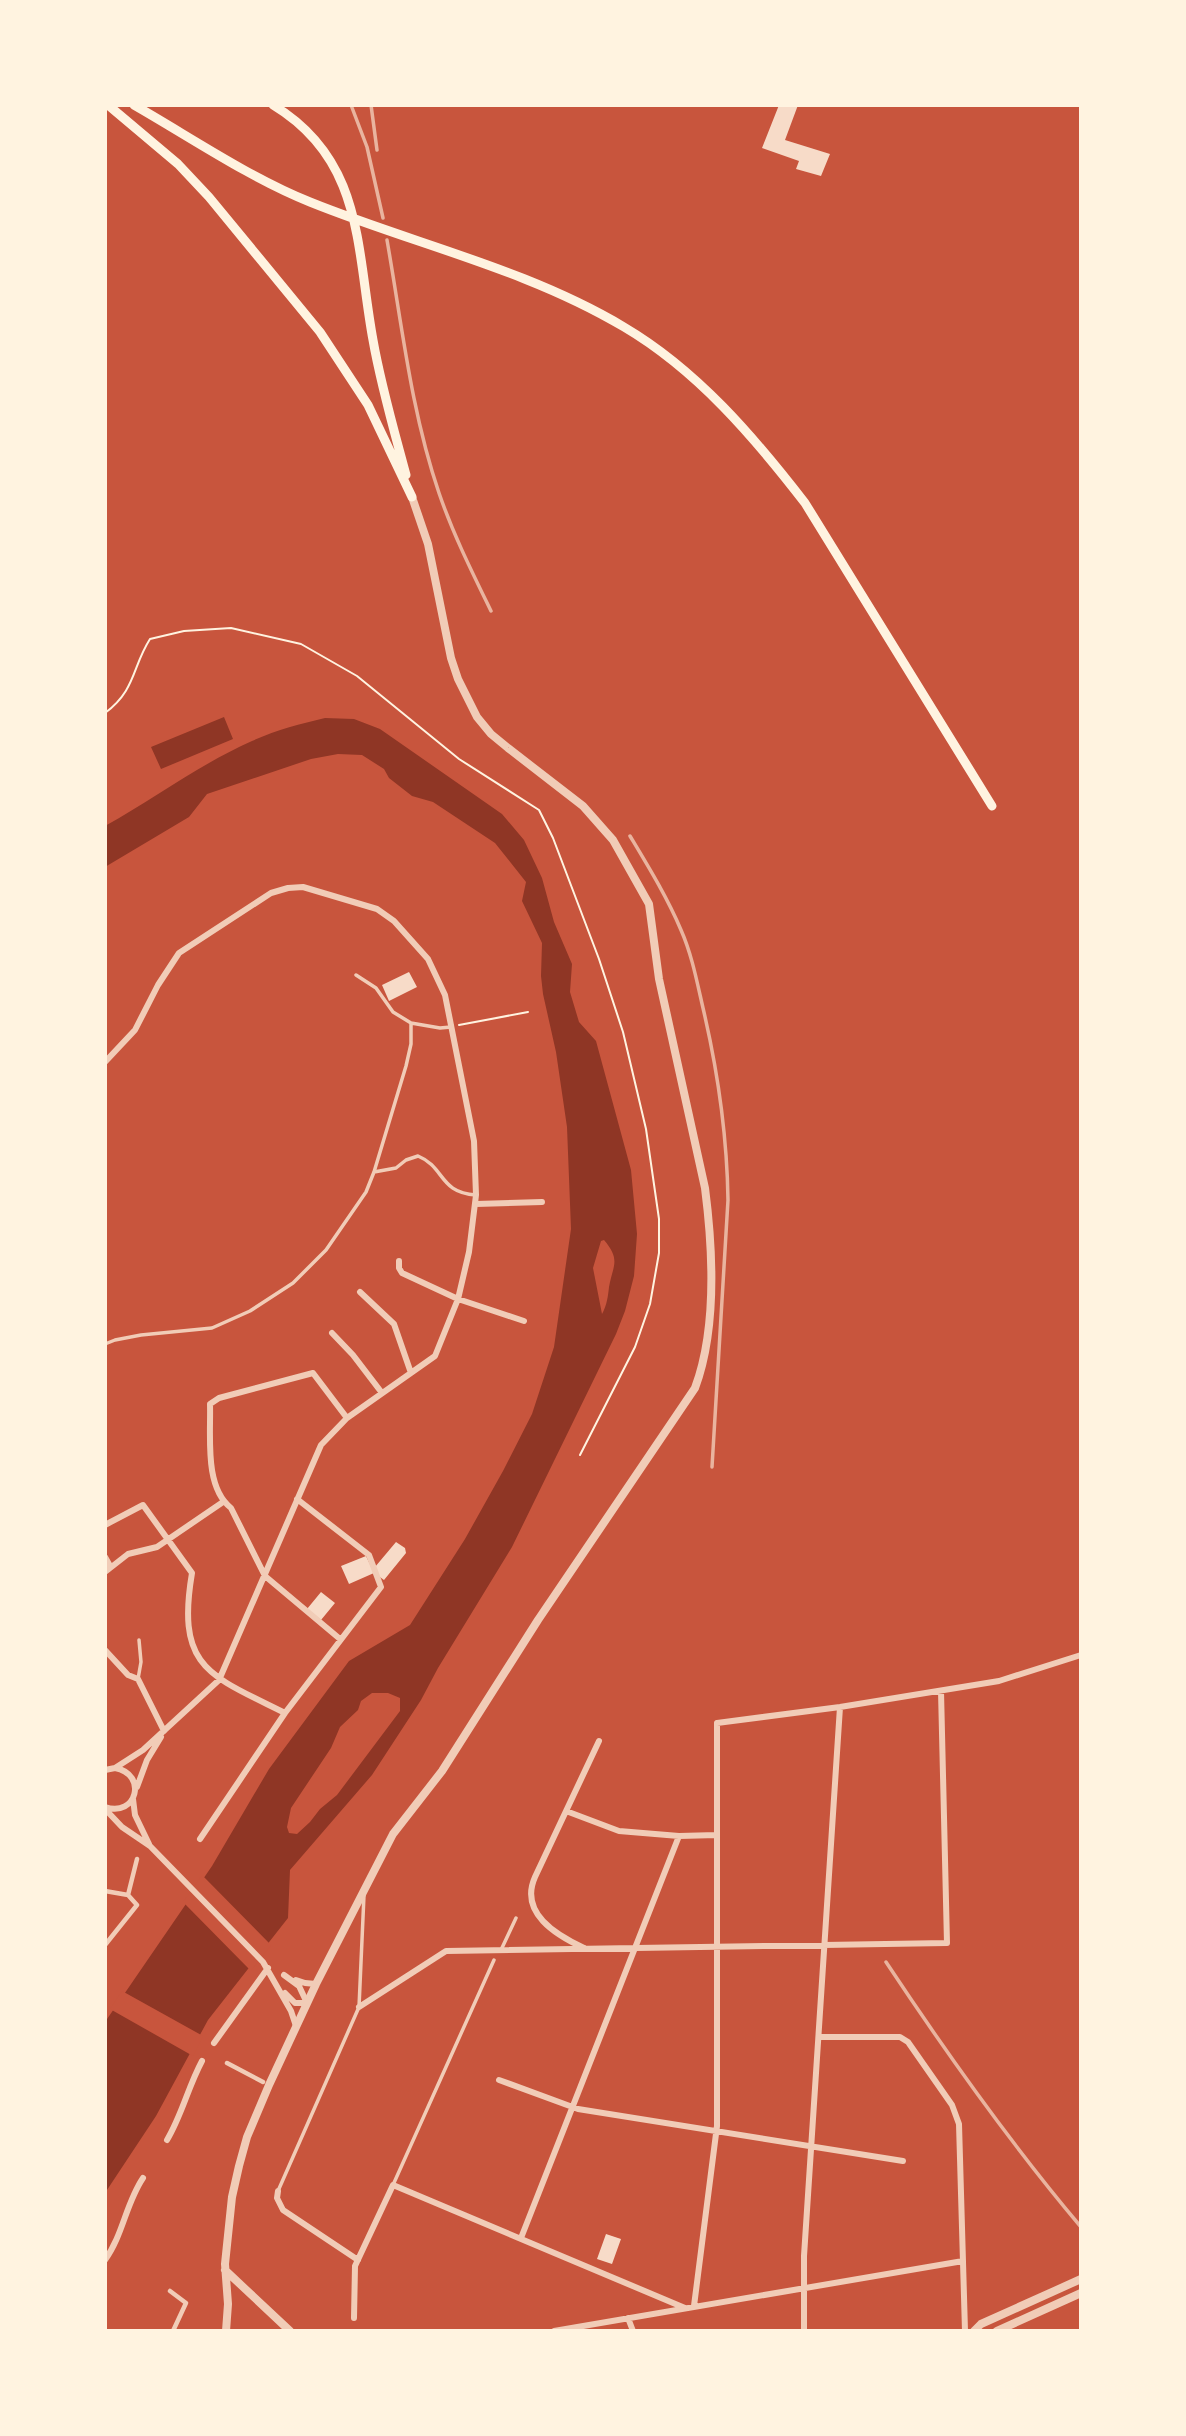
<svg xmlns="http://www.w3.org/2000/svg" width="1186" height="2436" font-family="'Fira Sans',sans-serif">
	<rect width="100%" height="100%" fill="#c8553d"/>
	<path fill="#8f3625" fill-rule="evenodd" d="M224,717l9,22 -72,30 -10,-22z
		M325,718l29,1 26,10 122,85 22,26 18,38 12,44 18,42 -2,28 9,30 17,19 35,129 6,64 -3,42 -9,35 -9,23 -104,213 -74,121 -17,32 -49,75 -82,95 -2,48 -80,102 -52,96 -51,77v-171l107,-156 57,-97 80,-108 61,-36 55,-86 38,-68 29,-57 22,-67 17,-118 -4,-102 -11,-75 -13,-58 -2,-18 1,-33 -20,-42 4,-19 -31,-39 -62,-41 -21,-6 -23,-18 -5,-9 -22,-14 -24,-1 -27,5 -104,35 -18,23 -84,50v-41c49,-27 95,-62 147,-85 24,-11 48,-17 73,-23zM604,1240c17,20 9,25 5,47 -1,9 -2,18 -7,27l-9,-46 8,-27zM372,1693h16l12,5v13l-63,84 -17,14 -10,13 -13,12 -8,-1 -2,-6 4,-19 40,-60 9,-21 18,-17 3,-9z"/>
	<path fill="#c8553d" d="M202,1875l69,70 -20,26 -68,-69z
		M122,1991l81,45 -10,20 -83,-47z"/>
	<path fill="#f7dbc8" d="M779,105h19l-13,35 45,14 -9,22 -25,-7 3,-8 -37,-13z
		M409,972l8,15 -28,14 -7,-16z
		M396,1542l9,6 1,5 -22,27 -7,-5 -2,-8z
		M366,1556l8,17 -25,11 -8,-18z
		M321,1592l14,11 -14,17 -14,-11z
		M606,2234l15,5 -9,25 -15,-5z"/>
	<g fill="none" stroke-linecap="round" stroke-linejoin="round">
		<path stroke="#fff3e0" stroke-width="2" d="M105,713c31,-23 27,-46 45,-74l34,-8 47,-3 70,16 56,32 102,83 80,51 14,28 46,121 24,73 23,97 13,90v34l-9,51 -15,43 -55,108
			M459,1025l69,-13"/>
		<path stroke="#f1ccb7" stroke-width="3.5" d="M356,975l20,13 17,24 18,11 29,5 11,-1
			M374,1172l22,-4 10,-8 12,-4c27,11 21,37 58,39
			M105,1344l10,-4 26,-5 71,-7 38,-17 43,-28 33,-33 40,-58 8,-20 32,-106 5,-22v-21
			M138,1679l3,-17 -2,-22
			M501,1950l15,-32
			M393,2185l101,-225
			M278,2191l81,-184 5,-112"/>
		<path stroke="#f1ccb7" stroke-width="4.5" d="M105,1891l23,4 9,10 -32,40
			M128,1895l9,-36
			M227,2063l36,19
			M170,2291l16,12 -13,28"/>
		<path stroke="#f1ccb7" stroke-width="6" d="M105,1062l30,-32 23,-45 21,-32 92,-60 17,-5 15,-1 74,22 17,12 34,38 17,36 29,146 2,54 -7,57 -11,47 -23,57 -88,62 -26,27 -102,235 -76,70 -28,18 -10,2
			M476,1204l66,-2
			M399,1261v7l3,5 56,26 66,22
			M360,1292l34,32 17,49
			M332,1333l21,22 29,38
			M105,1525l38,-20 49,68c-16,95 17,102 93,140
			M105,1557l5,9
			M105,1572l23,-18 29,-7 66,-45
			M340,1639l-75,-63 -34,-68c-27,-21 -20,-72 -21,-104l9,-6 94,-25 34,45
			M105,1650l23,25 10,4 26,52
			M137,1787l10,-27 14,-23
			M133,1799l2,16 14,29
			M105,1807c32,11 43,-33 10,-39
			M105,1809l17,18 28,19 113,116 28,49 5,15
			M566,1811l53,20 60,5 38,-1
			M200,1839l85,-126 96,-126 -12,-32 -72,-56
			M584,1948c-28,-13 -65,-35 -49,-71l64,-136
			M284,1975l15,11 8,17h-12l-10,-10
			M296,1980l9,3 11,1
			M359,2007l87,-56 501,-8 -6,-252
			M819,2037h81l8,5 44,63 7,19 6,207
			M214,2043l54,-75
			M499,2080l79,29 325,52
			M167,2140c15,-25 21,-53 35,-79
			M278,2191l-1,7 6,12 75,50
			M521,2238l158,-402
			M105,2260c18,-25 21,-57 38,-82
			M694,2306l23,-180v-403l123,-16 159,-26 82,-26
			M354,2318l1,-52 38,-81 292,123
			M628,2318l5,13
			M554,2331l409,-70
			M804,2331v-75l36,-549"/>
		<path stroke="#f1ccb7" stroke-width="8" d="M225,2270l65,61
			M226,2331l2,-27 -3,-40 7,-67 7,-31 8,-29 22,-52 47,-101 77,-150 49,-63 96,-151 157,-232c22,-59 18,-138 10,-200l-46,-209 -10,-75 -36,-64 -30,-34 -75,-58 -17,-14 -14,-17 -19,-38 -7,-21 -23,-114 -16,-47
			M974,2331l7,-7 100,-45
			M997,2331l84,-38"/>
		<path stroke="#fff3e0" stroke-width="9" d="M108,105l70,59 31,33 111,135 48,73 44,92
			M134,105c56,32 116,73 176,97 104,42 217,67 314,125 73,43 130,110 181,176l187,303
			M273,105c91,55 83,143 100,235 8,46 21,90 33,135"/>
		<path stroke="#e9b49f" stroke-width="3.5" d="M351,105l16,42 16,71
			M371,105l6,45
			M387,240c15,85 24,171 52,253 14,41 33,79 52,118
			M630,836c18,30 37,61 51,94 11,25 16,52 22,78 15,64 24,126 25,192l-16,267
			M886,1962c61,92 124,181 195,265"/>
	</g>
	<rect width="1186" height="2436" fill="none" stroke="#fff3e0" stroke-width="214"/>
</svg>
